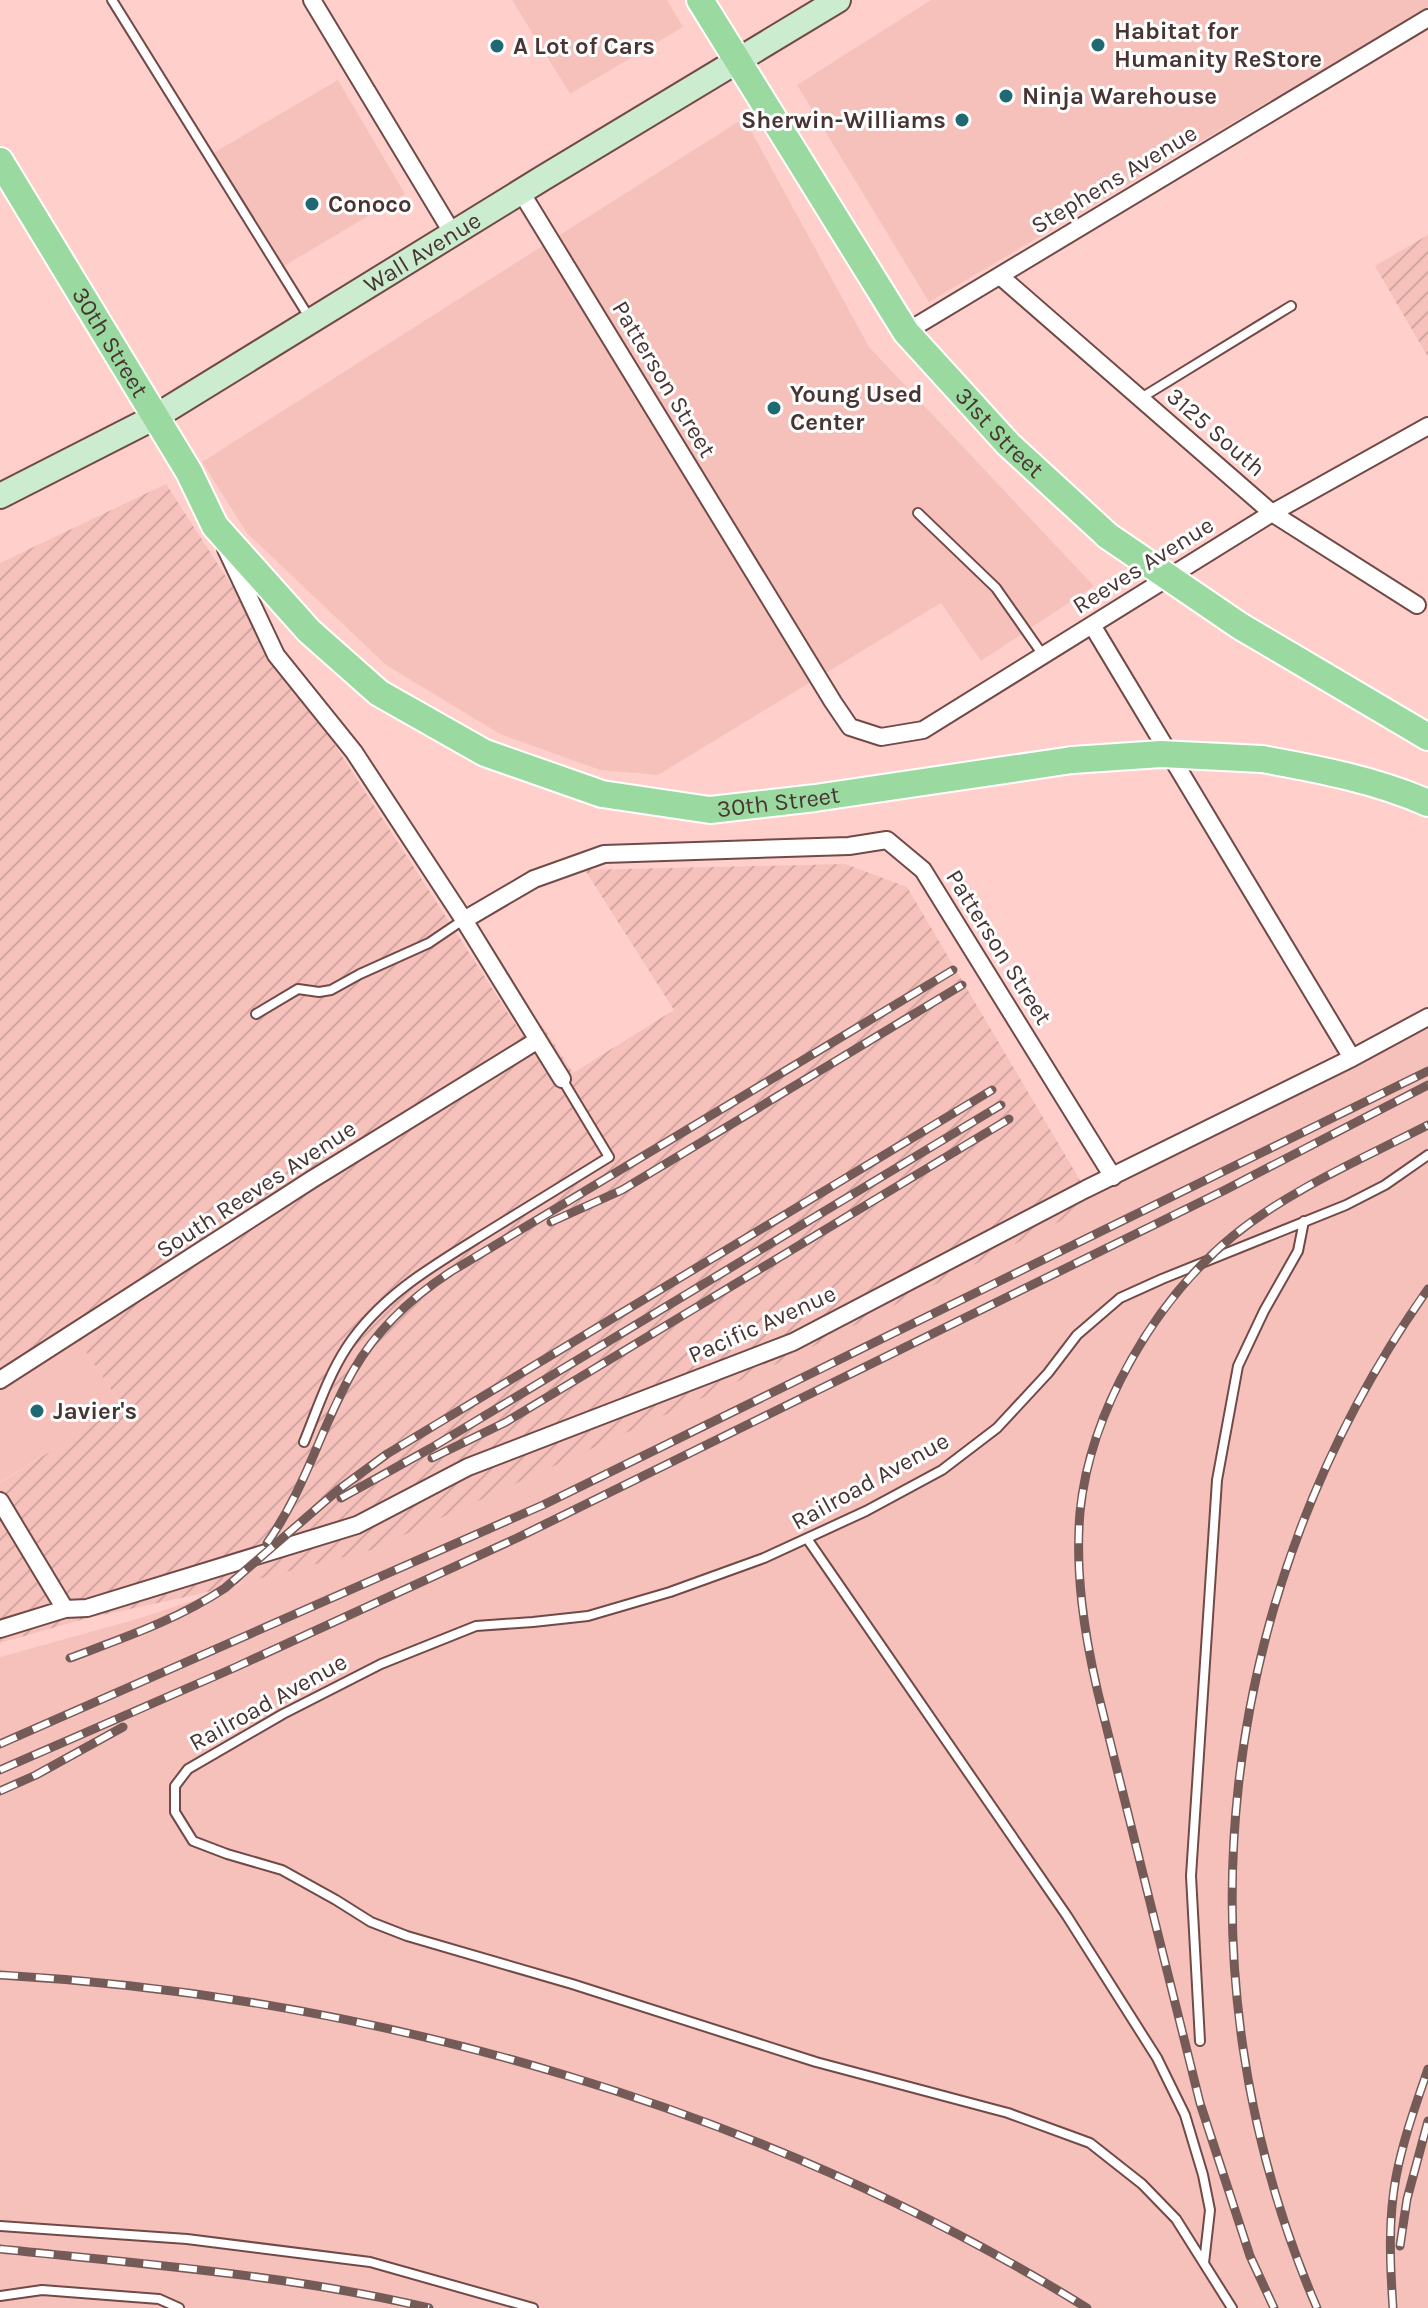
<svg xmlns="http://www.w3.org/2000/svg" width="1428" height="2308" font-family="Karla,sans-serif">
	<defs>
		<pattern id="industrial-furrows" width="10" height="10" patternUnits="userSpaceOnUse" patternTransform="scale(2)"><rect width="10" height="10" fill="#f6c1bb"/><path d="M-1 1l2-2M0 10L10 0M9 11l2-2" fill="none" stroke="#d4a6a1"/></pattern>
	</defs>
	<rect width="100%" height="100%" fill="#ffd0cb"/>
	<path fill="#f6c1bb" d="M512,0h155l16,27 -113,67z
		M931,0h497v7l-499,295 -132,-217z
		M338,80l67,114 -126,75 -69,-114z
		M744,118l125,229 225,239 -113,75 -40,-58 -283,172 -58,-5 -100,-36 -114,-69 -139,-132 -45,-71z
		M1428,1029v1279h-1428v-651l137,-38 80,-26 79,-30 163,-68z
		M79,1340l43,67 -122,75v-92z"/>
	<path fill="url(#industrial-furrows)" d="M1428,235v122l-53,-91z
		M166,484l357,552 19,-11 31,48 101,-63 -89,-140 260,-6 62,23 187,317 -294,149 -429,197 -172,44 -115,25 -84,24v-160l122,-77 -43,-65 -79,49v-827z"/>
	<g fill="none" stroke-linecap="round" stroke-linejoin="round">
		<g stroke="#714a47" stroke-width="12">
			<path id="lane" d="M112,0l197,317
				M1141,398l150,-92
				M918,513l78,75 47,67
				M256,1014l42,-25 21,3 12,-2 29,-16 69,-31 34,-23
				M304,1442c13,-32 24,-66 43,-95 35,-53 89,-83 142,-116 40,-25 80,-49 120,-74l-47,-78
				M808,1540l259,376 90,142 28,57 18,60 7,35 -6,53
				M1200,2041l-9,-165 26,-396 21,-114 26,-55 34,-60 6,-30
				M0,2226l187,13 183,23 163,46
				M0,2296l42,-6 117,9 20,9
				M1232,2308l-56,-89 -34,-35 -52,-41 -82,-30 -192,-51 -244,-78 -165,-48 -36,-14 -35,-22 -54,-30 -55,-16 -34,-13 -18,-29v-26l13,-17 95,-55 98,-50 95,-38 57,-4 55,-6 82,-24 94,-34 102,-47 76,-41 55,-42 51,-55 29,-38 43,-37 42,-19 184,-74 39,-20 43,-30"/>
		</g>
		<g stroke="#714a47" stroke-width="20">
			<path id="street" d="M312,0l141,234
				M521,192l312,510 17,25 31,10 42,-7 349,-217 156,-87
				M1000,276l272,237 145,92
				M906,332l522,-314
				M226,549l50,106 78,97 110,168 98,159
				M1092,625l260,433
				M464,920l70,-41 70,-25 245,-8 38,-6 36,30 190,307
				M0,1380l311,-200 227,-140
				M0,1501l65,108
				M0,1629l65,-20 22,-1 270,-83 111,-58 325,-125 293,-153 266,-131 76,-41"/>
		</g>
		<g stroke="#714a47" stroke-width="28">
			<g id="secondary">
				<path id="s1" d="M0,496l155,-79 388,-239 295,-178"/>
			</g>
		</g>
		<g stroke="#fff" stroke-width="30">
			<g id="primary">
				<path id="s2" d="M700,0l206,332 102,112 100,92"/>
				<path id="s3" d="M0,161l189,311 26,54 94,105 70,62 106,60 117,41 108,16 105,-12 257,-38"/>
				<path d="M1240,626l188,111"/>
				<path d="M1262,759c56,10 114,21 166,44"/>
			</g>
		</g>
		<use href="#lane" stroke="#fff" stroke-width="8"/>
		<use href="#street" stroke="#fff" stroke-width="16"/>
		<use href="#secondary" stroke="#cceccf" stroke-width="24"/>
		<use href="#primary" stroke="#9ad99f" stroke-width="26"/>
		<g stroke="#755b58" stroke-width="9">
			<path id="rail" d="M551,1222l71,-32 340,-205
				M432,1458l74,-36 503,-303
				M341,1498l90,-50 570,-343
				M267,1543c38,-53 54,-116 86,-172 24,-42 59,-74 99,-100l501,-301
				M70,1658c53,-20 107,-38 155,-70l113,-98 49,-36 605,-364
				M0,1744l543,-239 885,-434
				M0,1770l236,-103 281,-129 708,-348 203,-105
				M0,1791l36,-16 87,-48
				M0,1975c376,21 766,134 1087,333
				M1400,2246l7,-47 21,-78
				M0,2249c143,15 289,26 429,59
				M1274,2308l-24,-52 -50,-153 -102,-410c-14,-60 -23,-120 -18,-181 10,-101 75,-212 153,-276 58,-47 129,-77 195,-111
				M1317,2308c-146,-338 -100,-720 111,-1019
				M1393,2308c-3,-44 -5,-88 3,-131 7,-37 20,-73 32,-108"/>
		</g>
		<use href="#rail" stroke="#fefefe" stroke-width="6" stroke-dasharray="18" stroke-linecap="butt"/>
		<g stroke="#fff" stroke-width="30" stroke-linecap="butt">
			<path id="primary-bridge" d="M1108,536l132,90
				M1072,760l89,-6 101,5"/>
		</g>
		<use href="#primary-bridge" stroke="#9ad99f" stroke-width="26"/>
	</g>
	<g fill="#1f6a72" stroke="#fefefe" stroke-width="3">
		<circle cx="1098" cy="45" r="8"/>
		<circle cx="497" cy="46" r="8"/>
		<circle cx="1006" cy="96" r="8"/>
		<circle cx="962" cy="120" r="8"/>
		<circle cx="312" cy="204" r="8"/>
		<circle cx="774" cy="408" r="8"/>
		<circle cx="37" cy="1411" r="8"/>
	</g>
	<g text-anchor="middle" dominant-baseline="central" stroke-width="6" stroke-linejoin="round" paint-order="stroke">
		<g font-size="24" font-weight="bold" fill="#483533" stroke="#fefefe" text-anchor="start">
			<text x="1114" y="31">Habitat for<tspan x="1114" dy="28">Humanity ReStore</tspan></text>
			<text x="513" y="46">A Lot of Cars</text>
			<text x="1022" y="96">Ninja Warehouse</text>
			<text x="946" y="120" text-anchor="end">Sherwin-Williams</text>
			<text x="328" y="204">Conoco</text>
			<text x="790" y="394">Young Used<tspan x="790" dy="28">Center</tspan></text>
			<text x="53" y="1411">Javier's</text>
		</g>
		<g font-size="24" fill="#483533" stroke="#fefefe">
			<text transform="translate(1114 179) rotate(-31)">Stephens Avenue</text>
			<text stroke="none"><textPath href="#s1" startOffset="488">Wall Avenue</textPath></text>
			<text stroke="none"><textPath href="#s3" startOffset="212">30th Street</textPath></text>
			<text transform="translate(664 379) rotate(59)">Patterson Street</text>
			<text stroke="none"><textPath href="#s2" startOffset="528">31st Street</textPath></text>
			<text transform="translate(1216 432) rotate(41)">3125 South</text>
			<text transform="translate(1143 565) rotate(-32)">Reeves Avenue</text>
			<text stroke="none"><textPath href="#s3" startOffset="1082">30th Street</textPath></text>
			<text transform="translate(999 947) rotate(58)">Patterson Street</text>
			<text transform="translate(256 1189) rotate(-33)">South Reeves Avenue</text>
			<text transform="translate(762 1324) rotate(-24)">Pacific Avenue</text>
			<text transform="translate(870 1481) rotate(-29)">Railroad Avenue</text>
			<text transform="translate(268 1702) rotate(-29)">Railroad Avenue</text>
		</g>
	</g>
</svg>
